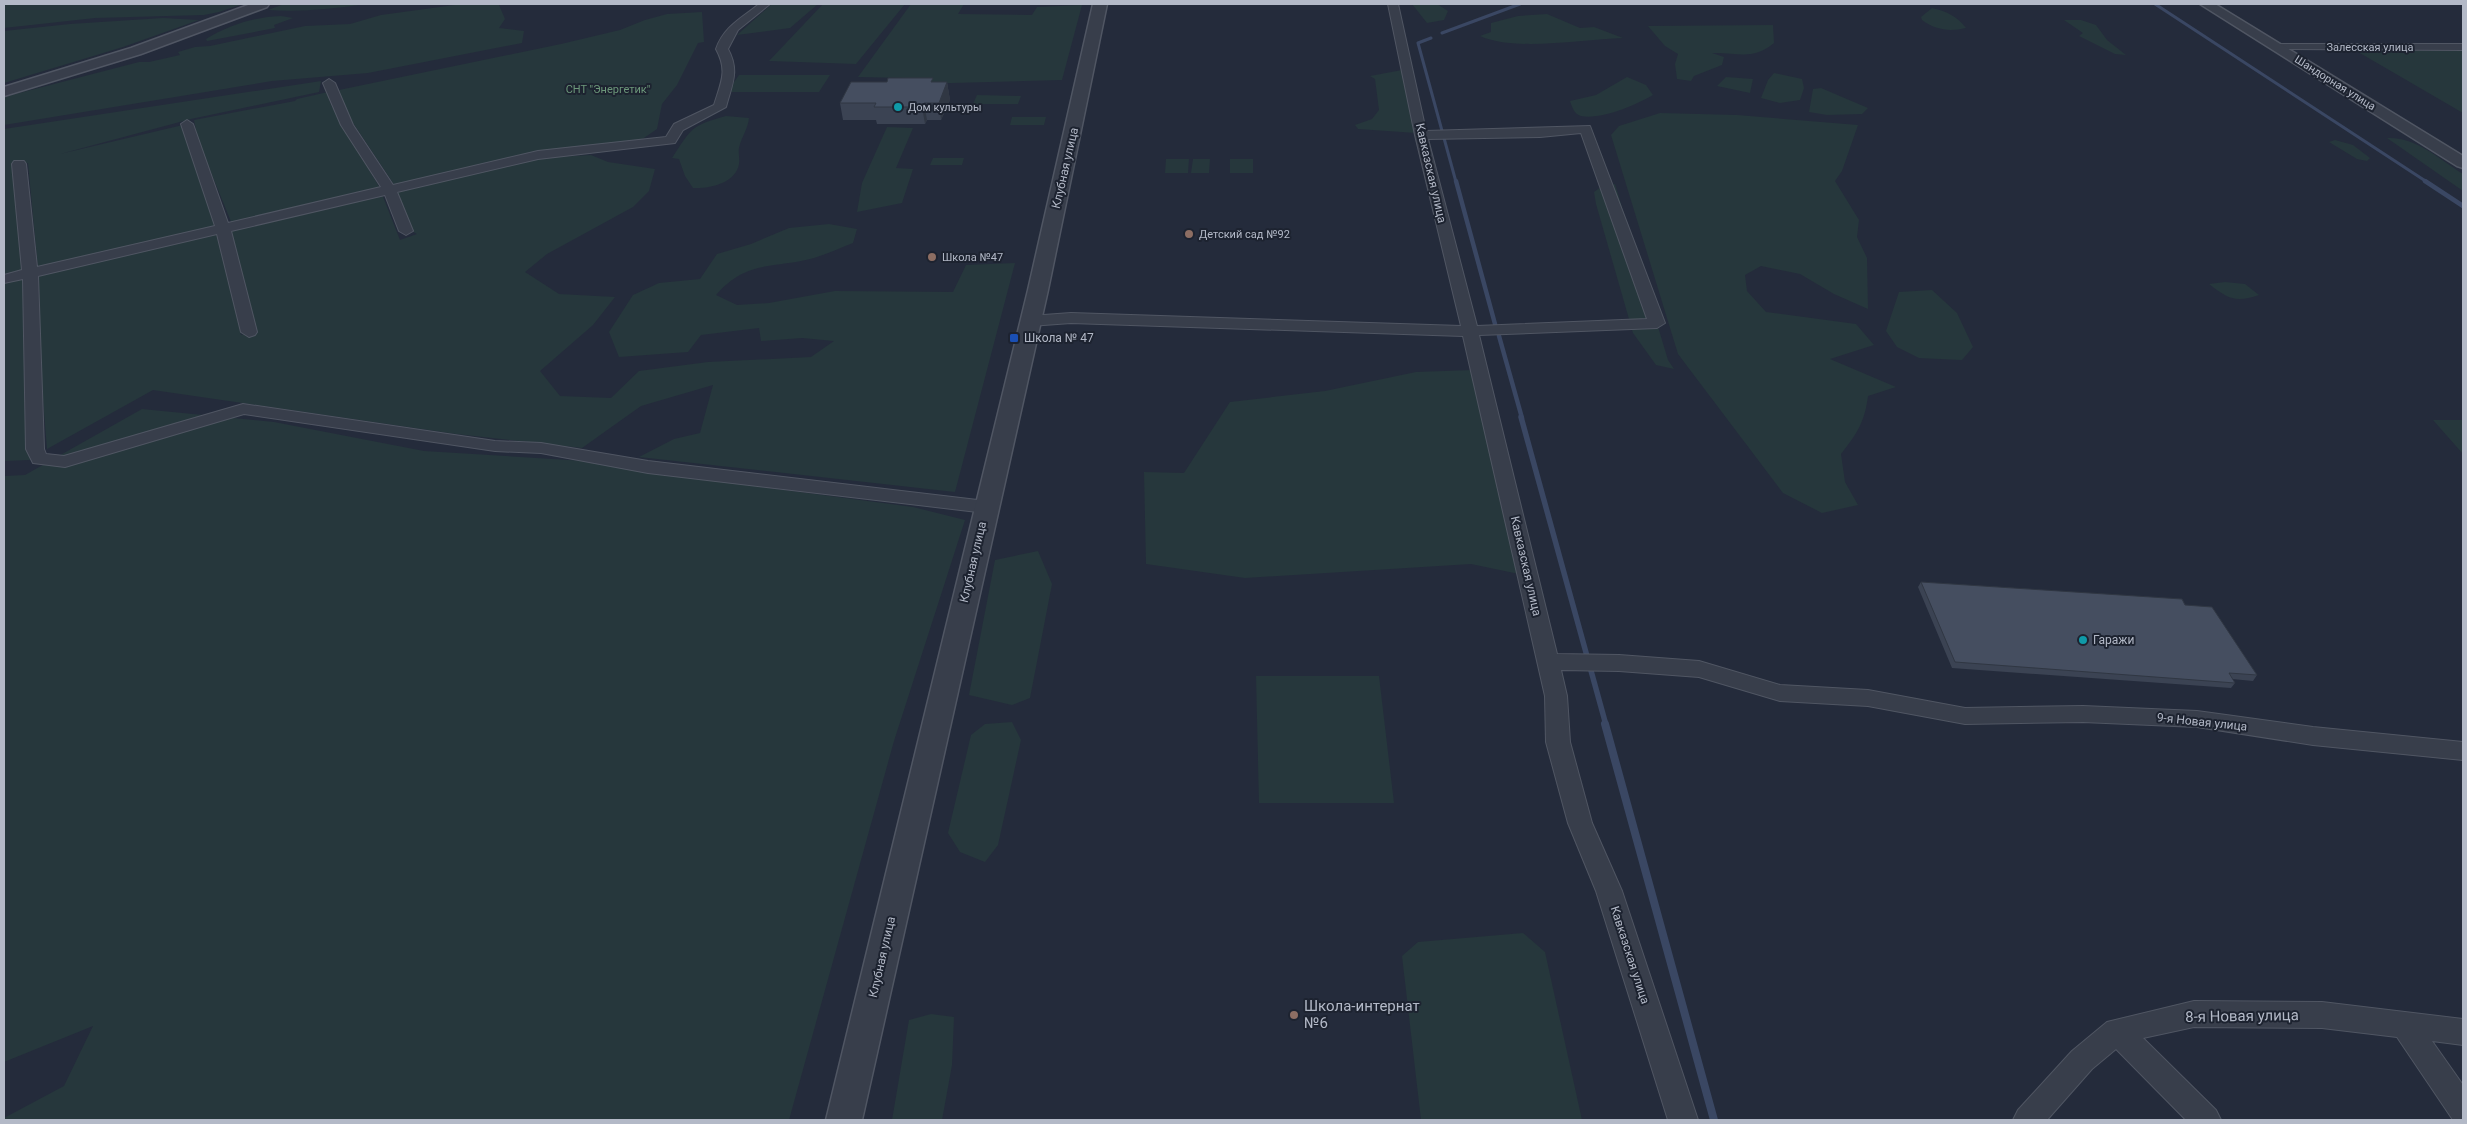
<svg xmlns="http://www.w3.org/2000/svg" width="2467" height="1124" font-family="Roboto,sans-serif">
	<rect width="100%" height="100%" fill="#242b3b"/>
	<path fill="#26373c" d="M4,4h239l-24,8 -15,3 -109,3 -91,10z
		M284,4h82c-33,5 -65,8 -98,6z
		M462,4l37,1 6,14 -6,9 25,3 -2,12 -154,30 -96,8 -268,44v-28l135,-35h10l31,-7 -2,-3 17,-5 15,-1 95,-20 45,-2 31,-9z
		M772,4h46l-28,24 -53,7z
		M823,4h82l-49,60 -87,-3z
		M911,4h53l-6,10 74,1 5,-8 45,-2 -20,75 -148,4 -9,-6 -47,-1z
		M1412,4h25l11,7 -4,9 -17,3z
		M1932,8c14,3 25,8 34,20 -17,4 -30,2 -44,-8l-1,-3z
		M702,12l2,30 -6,1 -21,42 -15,19 -5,25 -16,11 -102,12 -144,34 -52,-78 -4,-18 222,-46 59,-14 25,-10 22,-6z
		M1547,14l33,14 14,-1 29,11c-40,1 -108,14 -143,-2l11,-4v-9l27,-7z
		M281,16l12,2 -19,7 1,3 -68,13 -1,-2c23,-14 48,-22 75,-23z
		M163,18l36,2 -76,27 -119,36v-52l66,-7z
		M2064,20h17l15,5 11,15 19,15 -11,-1 -36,-18 4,-3z
		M1773,25l1,18c-22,18 -36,9 -62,10l12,4 -2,8 -28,11 -3,5 -14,-2 -2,-15 3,-10 -13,-8 -17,-20z
		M2353,49l110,2v62z
		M1402,70l14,63 -58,-4 -3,-4 17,-6 7,-9 -4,-31 -5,-3z
		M1774,73l28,6 2,9 -4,12 -20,3 -19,-5 7,-18z
		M739,75h91l-11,17h-92z
		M1627,77l19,8 7,10c-17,10 -52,25 -72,21 -7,-2 -9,-9 -11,-15l26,-6z
		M1726,77l27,2 -3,14 -33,-7z
		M321,81l-2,11 -128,27 -131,35 123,-29 33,103 -178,41 -10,-106 -8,1 3,109 -19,4v-148z
		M1821,88l47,20 -6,6 -35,1 -18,-3 4,-23z
		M328,92l2,11 51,87 -149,34 -34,-83 -4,-21 101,-19 2,-2z
		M977,95l44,1 -3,8h-45z
		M1660,113l77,2 121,10 -16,46 -7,10 24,39 -2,17 10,21 1,51 -34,-15 -34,-20 -39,-8 -16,9 2,16 19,21 90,12 18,21 -44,14 66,28 -28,9c-3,25 -11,38 -27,58l4,28 13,23 -36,8 -39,-20 -105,-139 -67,-219 8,-9z
		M726,116l23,2c-1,11 -8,20 -10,30 -1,5 1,11 0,16 -3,19 -30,25 -46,24l-8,-12 -6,-17 -7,-1c20,-30 18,-32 54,-42z
		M1012,117h34l-2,8h-34z
		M887,127l26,1 -17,40 17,1 -11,34 -45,9 5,-29z
		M2387,138c30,-1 52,21 76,36v17z
		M2335,140l18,5 17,13 -3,3 -10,-2 -28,-17z
		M591,155l17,7 47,7 -6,22 -16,16 -86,47 -22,18 34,22 56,3 -22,28 -53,46 20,25 51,2 28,-27 69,-9 103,-5 23,-16 -32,-3 -41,3 -2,-13 -58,7 -13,17 -69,5 -10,-25 24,-37 26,-12 41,-4 17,-25 34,-10 38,-16 40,-4 28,5 -4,14c-13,5 -26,11 -39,15 -40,11 -67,1 -98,37l21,10 32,-2 66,-12 118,1 13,-27 49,-2 -60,229 -316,-35 35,-18 26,-6 13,-48 -72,21 -59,42 -126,-14 -303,-44 -106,59 -8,-98 -2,-76 181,-43 23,103 8,-3 -22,-101 155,-37 18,46 17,-6 -7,-4 -14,-40 140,-32z
		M933,158h31l-2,7h-32z
		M1166,159h23l-1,14h-23z
		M1193,159h17l-1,14h-18z
		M1230,159h23v14h-23z
		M1615,184l53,176 6,9 -18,-4 -23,-32 -37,-129 -2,-12 7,-5z
		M24,277l6,183 -26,1v-180z
		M2225,282l20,2 14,11c-23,8 -31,4 -50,-11z
		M1932,290l25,23 16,34 -11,13 -43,-2 -22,-11 -11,-16 13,-39z
		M1473,370l46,204 -48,-10 -226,14 -99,-14 -2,-92 40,1 46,-71 95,-11 91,-19z
		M142,409l132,13 150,29 177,11 70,13 242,32 52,13 -71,221 -105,379h-785v-2l60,-32 29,-60 -89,36v-586l21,-1z
		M2433,420h30v34z
		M1038,551l14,33 -22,114 -18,7 -43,-10 26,-135z
		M1256,676h123l15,127h-135z
		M1012,722l9,18 -23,105 -13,17 -25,-10 -12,-19 23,-98 14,-11z
		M1523,933l22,19 37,168h-161l-19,-164 16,-14z
		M931,1014l23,3 -2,48 -10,55h-50l17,-100z"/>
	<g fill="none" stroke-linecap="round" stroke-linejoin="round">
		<path stroke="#3a4763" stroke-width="3" d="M2155,4l272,178
			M1442,33l78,-29
			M1431,38l-13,5 38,139"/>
		<path stroke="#3a4763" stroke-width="4.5" d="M1456,181l39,143
			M2425,181l38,25
			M1499,336l23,82"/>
		<path stroke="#3a4763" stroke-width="5.5" d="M1521,417l85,308"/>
		<path stroke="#3a4763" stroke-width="8" d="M1605,724l109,396"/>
		<g stroke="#505663" stroke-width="2">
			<path id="minor" d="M759,4h11l-32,26 -10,19c12,22 4,35 -2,58l-43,23 -8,13 -137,16 -141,33 16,39 -7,4 -7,-4 -14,-36 -154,36 26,101 -2,3 -6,2 -8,-5 -24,-98 -179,42 6,173 2,5 18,2 179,-52 252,37 46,2 107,18 338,40 7,2 3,4 -3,4 -7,2 -338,-40 -107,-20 -46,-2 -251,-37 -179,53 -32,-4 -7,-14 -3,-170 -19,4v-8l18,-5 -10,-106 2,-3h10l2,3 11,103 178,-41 -34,-102 6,-4 6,4 35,99 153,-36 -40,-62 -18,-42 6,-4 6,4 18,42 40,60 145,-34 128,-14 8,-13 40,-19c7,-23 14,-34 2,-56 8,-23 26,-31 43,-45z
				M1388,4h10l28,127 164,-5 75,197 -8,5 -178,7 78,319 62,1 80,6 81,24 88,5 97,18 118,-2 114,5 116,16 150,15v18l-150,-15 -116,-18 -114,-5 -118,2 -97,-18 -88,-5 -81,-24 -80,-6 -58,-1 6,26 3,46 22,81 30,68 76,229h-30l-72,-229 -28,-68 -22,-81 -1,-46 -82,-360 -392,-13 -41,3 -8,-5 8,-5 41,-3 390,13 -46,-191zM1581,133l66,186 -170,7 -49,-187 112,-2z
				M2276,44h187v6l-191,-1 -2,-2z
				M2194,1001l128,1 141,17v26l-31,-4 31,44v35h-10l-56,-83 -75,-9 -128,-1 -51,11 73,72 5,10h-35l-70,-71 -24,20 -45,51h-34l5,-10 54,-59 35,-29z"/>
		</g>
		<g stroke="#505663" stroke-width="3">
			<path id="tertiary" d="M251,4h18l-2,3 -126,47 -137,42v-9l127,-39z
				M1093,4h14l-59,286 -186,830h-36l202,-830z
				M2200,4h15l248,152v12l-6,-2z"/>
		</g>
		<use href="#minor" fill="#383e4b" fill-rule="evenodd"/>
		<use href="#tertiary" fill="#383e4b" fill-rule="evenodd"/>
	</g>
	<path fill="#3b4353" d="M887,82h60l3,18 -9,20h-14l-2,4h-48l-1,-4h-33l-3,-17z
		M1921,582l264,23 72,70 -4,6 -21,-2 3,4 -4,5 -279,-20 -34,-81z"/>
	<path fill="#303743" d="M947,82l3,18 -9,20 -2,-17z
		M924,103l3,17 -2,4 -3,-17z"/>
	<path fill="#454e60" stroke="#303743" d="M888,78h45l-2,4h16l-8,21h-15l-2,4h-48l2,-4h-36l11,-21h36z
		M1921,582l261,17 3,6 27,2 45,68 -28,-2 6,10 -280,-21z"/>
	<g fill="#0f9aa8" stroke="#1d2330" stroke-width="2">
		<circle cx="898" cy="107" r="5"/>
		<circle cx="2083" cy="640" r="5"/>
	</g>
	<g fill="#8d6e63" stroke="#1d2330" stroke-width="2">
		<circle cx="1189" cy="234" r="5"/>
		<circle cx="932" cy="257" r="5"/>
		<circle cx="1294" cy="1015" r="5"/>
	</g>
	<rect fill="#1a4fb4" stroke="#1d2330" stroke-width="2" x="1009" y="333" width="10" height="10" rx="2.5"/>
	<g text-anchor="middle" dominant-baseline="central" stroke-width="4" stroke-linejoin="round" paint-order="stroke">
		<g font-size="11" fill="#b3b9c7" stroke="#1d2330">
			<text x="2370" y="47">Залесская улица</text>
			<text transform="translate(2335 83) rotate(32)">Шандорная улица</text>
		</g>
		<g font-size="11" fill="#6c977a" stroke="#1d2330">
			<text x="608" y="89">СНТ "Энергетик"</text>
		</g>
		<g font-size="11" fill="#b3b9c7" stroke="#1d2330" text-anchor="start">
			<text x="908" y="107">Дом культуры</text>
			<text x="1199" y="234">Детский сад №92</text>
			<text x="942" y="257">Школа №47</text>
		</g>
		<g font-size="12" fill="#b3b9c7" stroke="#1d2330">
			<text transform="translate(1065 168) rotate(-77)">Клубная улица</text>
			<text transform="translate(1431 173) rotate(77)">Кавказская улица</text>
			<text transform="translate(973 562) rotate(-77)">Клубная улица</text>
			<text transform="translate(1526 566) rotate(77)">Кавказская улица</text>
			<text transform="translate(2202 722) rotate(6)">9-я Новая улица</text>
			<text transform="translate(1630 955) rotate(72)">Кавказская улица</text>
			<text transform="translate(882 957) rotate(-77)">Клубная улица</text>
		</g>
		<g font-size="12" fill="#b3b9c7" stroke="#1d2330" text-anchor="start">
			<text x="1024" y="338">Школа № 47</text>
			<text x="2093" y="640">Гаражи</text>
		</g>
		<g font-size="15" fill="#b3b9c7" stroke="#1d2330" text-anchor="start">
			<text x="1304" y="1006">Школа-интернат<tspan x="1304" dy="17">№6</tspan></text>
		</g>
		<g font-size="15" fill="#b3b9c7" stroke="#1d2330">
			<text transform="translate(2242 1016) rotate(-1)">8-я Новая улица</text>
		</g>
	</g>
	<rect width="2467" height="1124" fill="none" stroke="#b3b9c7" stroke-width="10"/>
</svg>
